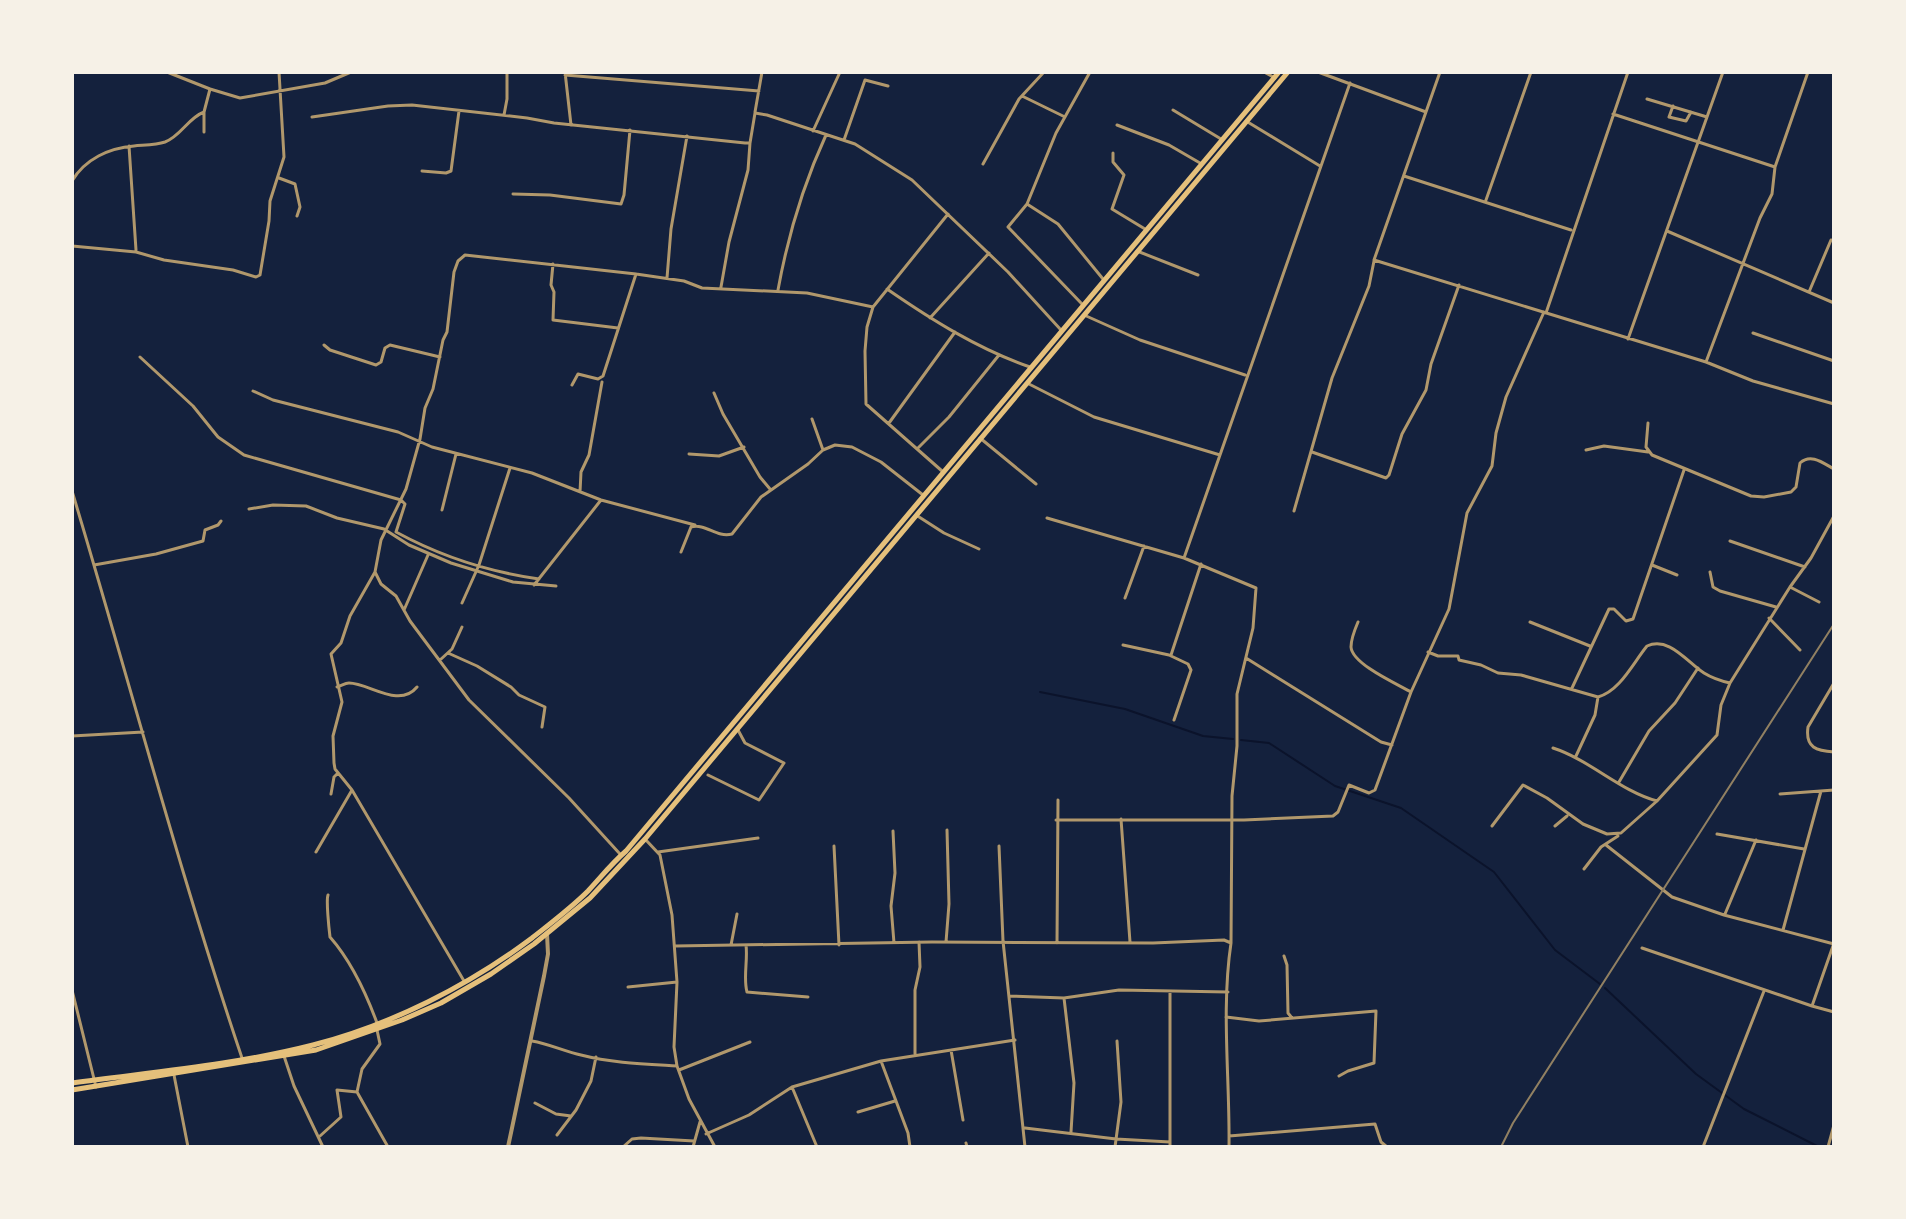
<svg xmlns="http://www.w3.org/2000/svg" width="1906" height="1219" font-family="'Nunito Sans',sans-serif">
	<rect width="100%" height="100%" fill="#14213d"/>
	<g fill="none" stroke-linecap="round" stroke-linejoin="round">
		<path stroke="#0b132b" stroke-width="2" d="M1040,692l85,17 78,27 30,3
			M1241,740l28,3 66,43 66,22 93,64 61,78 45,34
			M1605,988l91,86 48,35 75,38"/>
		<path stroke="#b1986c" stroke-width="3" d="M167,72l43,17
			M565,72l6,53
			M1264,72l11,6
			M1318,72l108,40
			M1440,72l-66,188 332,102 47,19 81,23
			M565,75l194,16
			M1022,96l43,21
			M1647,99l60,18
			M1673,106l-4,11 17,4 5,-9
			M1173,110l48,29
			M755,112l7,-40
			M1613,114l162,53 33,-95
			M504,115l3,-16v-27
			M312,117l76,-11 24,-1 115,13 27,5 191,20h5l5,-30 12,2 88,29 57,36 96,92 53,58
			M1246,121l74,45
			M1117,125l52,20 31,18
			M813,131l27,-59
			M204,132v-20
			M844,140l21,-60 23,6
			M129,146l7,104
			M1113,153v9l11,13 -12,34 33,20
			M983,164l36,-65 25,-27
			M422,171l24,2 5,-2 8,-60
			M1404,176l167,54
			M279,178l16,6 5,23 -3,9
			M72,181c13,-22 37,-33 62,-35 10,-1 22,-1 31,-4 16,-6 23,-24 39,-30l6,-23 30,9 85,-15 26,-11
			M513,194l37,1 71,9 3,-9 6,-65
			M1486,200l45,-128
			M1027,204l31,20 45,55
			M1667,231l167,72
			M72,246l64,6 28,8 69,10 23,7 4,-2 9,-54 1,-20 14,-44 -5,-85
			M1137,251l61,24
			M553,264l-2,21 3,7 -1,28 65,8
			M667,278l4,-49 16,-93
			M721,287l8,-45 19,-72 2,-27
			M887,289c45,31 91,60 143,78
			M778,290c10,-55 25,-105 48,-155
			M1809,292l22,-52
			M1082,304l-74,-77 19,-23 29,-71 34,-61
			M1546,313l82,-241
			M1084,315l56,25 105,35
			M930,318l59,-65
			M1753,333l81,28
			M1628,339l95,-267
			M324,345l6,5 46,15 5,-3 4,-14 5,-3 50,12
			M140,357l53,49 25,31 26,18 157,45 4,4 -9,28c44,24 94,40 143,47
			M1706,362l54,-144 12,-24 3,-27
			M1027,383l67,34 126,38
			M572,385l6,-11 20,5 5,-3 33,-102
			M253,391l20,9 125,32 34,15 100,26 69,27 94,25
			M714,393l9,21 37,63 10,12
			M812,419l11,31
			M889,423l66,-91
			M1648,423l-2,24 6,8 99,41 13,1 27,-5 5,-5 4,-24c11,-10 23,0 34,6
			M980,438l56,46
			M917,449l32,-32 50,-62
			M1586,450l18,-4 44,6
			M1312,452l74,26 3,-3 13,-41 24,-44 5,-26 28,-79
			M689,454l30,2 25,-9
			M942,471l-76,-67 -1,-53 2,-24 6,-20 75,-93
			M72,491c57,189 107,380 170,567
			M580,492l1,-20 8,-17 13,-73
			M249,509l24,-4 33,1 31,12 47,11 25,16 42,18 62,19 43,4
			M442,510l14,-56
			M1294,511l38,-133 37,-92 5,-25
			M916,515l28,18 35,16
			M1730,541l75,26
			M681,552l10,-25c15,-4 25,11 41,7l29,-37 47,-33 15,-14 12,-5 17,2 29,15 42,33
			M1184,558l166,-475
			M94,565l62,-11 47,-13 2,-11 13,-5 3,-4
			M1652,565l25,10
			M375,572l6,12 15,12 14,25 59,79 100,98 51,56
			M1710,572l3,15 7,4 56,16
			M534,585l67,-85
			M1125,598l19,-52
			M1819,602l-29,-15 21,-29 23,-42
			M462,603l17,-38 31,-97
			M404,610l24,-55
			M1769,618l31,32
			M1358,622c-3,7 -7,17 -7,25 1,17 46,37 60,45
			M1530,622l60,24
			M1123,645l46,10 19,9 3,6 -17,50
			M1428,652l10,4h20l1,4 22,5 17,8 23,2 77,22c22,-6 35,-34 49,-51 22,-10 40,16 57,27 8,5 17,8 26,10
			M448,653l29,13 34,21 8,8 26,12 -3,20
			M1171,655l30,-91
			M1246,658l135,84 11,3
			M440,660l12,-11 10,-22
			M1834,683l-26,44c-3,21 9,24 26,25
			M337,687c4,-1 8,-4 12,-4 20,0 50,26 68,4
			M1572,688l37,-79h5l12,12 7,-2 51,-149
			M72,736l71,-4
			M1553,748c37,12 67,43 104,53l60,-66 4,-30 9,-22 60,-96
			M1576,756l19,-41 3,-18
			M708,775l51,25 25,-37 -39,-20 -7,-13
			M1619,782l30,-51 26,-28 23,-35
			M352,790l-17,-21 -1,-6 -1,-27 9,-34 -11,-48 10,-11 9,-27 25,-44 6,-32 25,-51 14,-50 5,-31 8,-19 10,-49 4,-8 7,-60 4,-11 7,-6 171,19 48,7 18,7 105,5 66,14
			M331,794l3,-17 4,-4
			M1780,794l54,-4
			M1121,819l9,123
			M1056,820h188l89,-4 5,-4 11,-27 20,8 6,-3 36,-98 38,-83 18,-96 25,-47 4,-33 10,-36 38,-85
			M1492,826l31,-41 24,13 36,26 24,10 14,-1 36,-32
			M1555,826l12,-10
			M893,831l2,42 -4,33 3,37
			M1717,834l87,15
			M645,839l15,16 12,60 5,67 -3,65 3,19 12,33 26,48
			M1606,845l66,52 52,18 110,29
			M834,846l5,99
			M999,846l4,95 22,206
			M316,852l36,-62 112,191
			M658,852l100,-14
			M1584,869l17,-22 17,-11
			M328,895c-2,5 1,34 2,42 21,24 36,56 47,86
			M1725,914l31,-74
			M1783,930l38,-139
			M946,942l3,-38 -2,-74
			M1057,943l1,-143
			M731,945l6,-31
			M746,945c2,15 -3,33 1,47l61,5
			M675,946l257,-4 221,1 71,-3 7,3 1,-147 5,-50v-52l16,-66 3,-40 -72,-30 -137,-40
			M1642,948l170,58 22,-63
			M1284,956l3,9 1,48 4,5
			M628,987l49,-5
			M72,990l24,97
			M1170,991v156
			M1009,996l55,2 55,-8 109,2
			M1064,998l10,85 -3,49
			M1812,1006l22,6
			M1226,1017l33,4 117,-10 -2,52 -26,8 -9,5
			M532,1041c17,3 32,10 49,14 31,8 63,9 96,11
			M951,1050l12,70
			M915,1054v-64l5,-23 -1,-25
			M284,1056l10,30 29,61
			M881,1061l27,72 2,14
			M679,1070l71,-28
			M174,1075l14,72
			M792,1087l89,-26 134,-21
			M357,1092l31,55
			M535,1103l21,11 15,2
			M858,1112l37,-11
			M1025,1128l91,11 54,3
			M706,1134l43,-19 43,-28 25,60
			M557,1135l19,-25 15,-29 5,-24
			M320,1136l21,-19 -4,-27 20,2 5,-23 18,-25 -3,-14
			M1229,1136l146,-12 6,18 6,5
			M966,1143l1,4
			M623,1147l9,-8 9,-1 53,3
			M693,1147l7,-25
			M1115,1147l6,-45 -4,-61
			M1229,1147c1,-68 -8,-137 2,-204
			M1703,1147l61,-156
			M1828,1147l6,-22"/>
		<path stroke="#b1986c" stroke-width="4" d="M508,1147l36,-171 4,-22 -1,-20"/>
		<path stroke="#e5c07b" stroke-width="5" d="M72,1083c80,-11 163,-18 241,-38 78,-20 155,-59 219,-107 19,-15 39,-30 56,-47 13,-14 24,-28 38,-40l653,-779
			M72,1090l244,-40 86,-30 39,-17 50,-29 43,-30 56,-46 55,-59 643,-767"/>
		<path stroke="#918062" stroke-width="2" d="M1501,1147l12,-24 321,-499"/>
	</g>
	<rect width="1906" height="1219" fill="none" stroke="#f6f1e7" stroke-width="148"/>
</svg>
